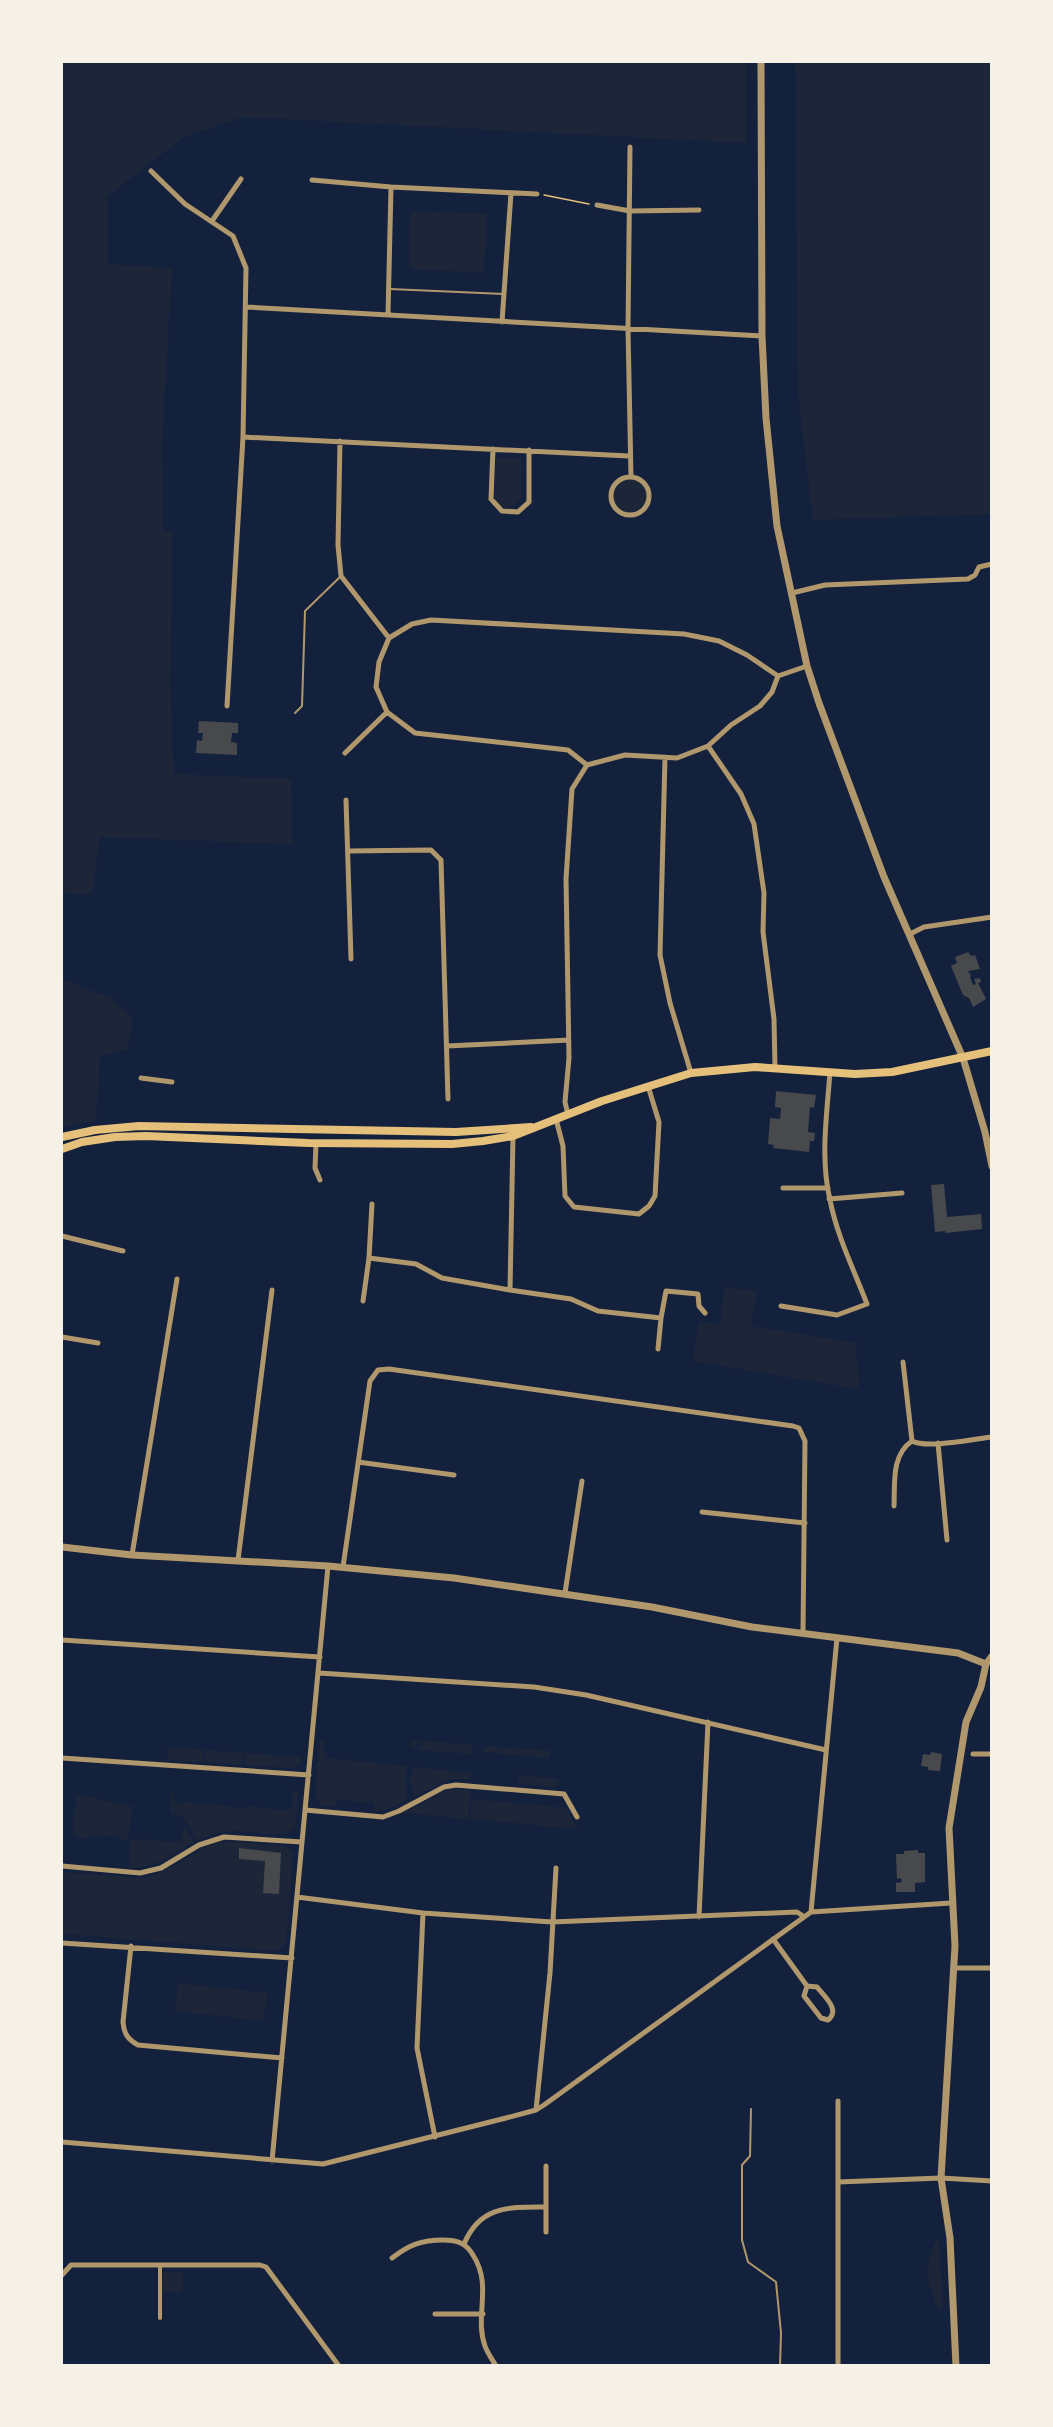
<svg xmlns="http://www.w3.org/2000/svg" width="1053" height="2427" font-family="'Varela Round',sans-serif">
	<rect width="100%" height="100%" fill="#14213d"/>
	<path fill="#1d2539" d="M62,62h684v81l-504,-26 -58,20 -76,59v68l64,4 -10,177 1,86 10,1 -3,149 4,93 117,5 2,65 -193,-7 -8,57 -30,-1z
		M795,62h196v452l-178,6 -15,-127z
		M411,211l76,3 -3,59 -75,-4z
		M496,458h26l-1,41 -9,8h-11l-7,-10z
		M613 496a17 17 0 1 1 34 0a17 17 0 1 1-34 0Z
		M62,979l49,19 22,21 -5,30 -28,8 -4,64 -34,6z
		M724,1287l33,4 -6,35 105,17 3,46 -166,-28 6,-39 22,2z
		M320,1740l4,1 1,17 82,8 -2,15 3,18c-11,6 -21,12 -34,12v-8l-37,-3 -1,7 -16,-2 -5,-9z
		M412,1740l61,5 -1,9 -55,-4 4,-8h-5l-1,6 -4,-1z
		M483,1746l68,5 -1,4 -2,3 -65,-6z
		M167,1747l36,3 -1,12 -31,-2 -4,-3z
		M205,1750l38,3 -1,12 -38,-3z
		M245,1753l57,4 -2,7 -9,4 -47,-3z
		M413,1767l58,6 -1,6h-20l-37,18 -3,-16z
		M519,1775l41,4 -4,8 -37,-3z
		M298,1788l-2,37 -8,9c-35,2 -56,-12 -91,7l-14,-24 -13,-3 1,-21h2v8l10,3v-2l60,6 5,-2 40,5 3,-2 1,-14z
		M458,1789l13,1 -3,29 -64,-6 44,-23z
		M76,1794l58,13 -3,7 -3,26h-6v-3l-33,-2 -1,3 -15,-1z
		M472,1799l95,9 10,21 -107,-10z
		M184,1826l10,16c-21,13 -40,27 -65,25l2,-28 50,3z
		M223,1841l63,5 7,7 -7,90 -9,8 -215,-17v-62l84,6 16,-6 48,-27z
		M178,1983l89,10 -3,28 -89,-10z
		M936,2241h3l4,69h-3c-14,-22 -17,-46 -4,-69z
		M165,2272h18v17l-2,3h-18v-18z"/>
	<path fill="#48494c" d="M199,721l39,2v10h-6l-1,9 6,1v12l-41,-2 1,-13 5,1 1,-8h-5z
		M968,952l3,4 4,-1 5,14 -12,2 3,5 -1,1 3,8 3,-1 -2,-5 6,-1 1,4 -3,1 8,16 -13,8 -4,-9 -6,-3 -12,-29 6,-3 -2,-6z
		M776,1091l40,4 -2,13 -4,-1 -2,25 7,1 -1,8h-4l-1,11 -36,-4 1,-3 -6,-1 2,-26 10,1 1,-11 -6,-1z
		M944,1184l3,33 34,-3 1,15 -37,4v-2l-10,1 -4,-47z
		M931,1752l11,2 -2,17 -12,-1v-3l-7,-1 2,-12 7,1z
		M239,1848l42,5 -2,41 -16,-1 2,-32 -26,-2z
		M918,1850v3h7v29l-10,1v9h-19v-9l6,-1 -1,-4 -4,1 -1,-25h8v-3z"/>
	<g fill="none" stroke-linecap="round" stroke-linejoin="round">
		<path stroke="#e5c07b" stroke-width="1.5" d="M544,195l45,9"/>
		<path stroke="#b1986c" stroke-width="2" d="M390,289l114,5
			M295,713l7,-7 3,-95 36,-35
			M751,2109l-1,47 -8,9v75l6,22 28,20 5,51 -1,33"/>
		<path stroke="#b1986c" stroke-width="4" d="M160,2318v-53"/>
		<path stroke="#b1986c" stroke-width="5" d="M630,147l-2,182 3,148
			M151,171l34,33 48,32 13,32 -3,169 -16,269
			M312,180l79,7 146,7
			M597,205l33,6 69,-1
			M212,221l29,-42
			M247,307l515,29
			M388,315l3,-128
			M502,322l9,-129
			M243,437l386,19
			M340,441l-2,104 3,31 48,62
			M493,449l-2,50 11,12 16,1 11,-10v-52
			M611 496a19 19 0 1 1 38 0a19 19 0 1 1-38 0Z
			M792,593l33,-8 143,-6 7,-4 4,-8 13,-3
			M708,746l33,48 13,30 10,69 -1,39 11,87 1,49
			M345,753l42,-41
			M665,757l-5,198 10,48 21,70
			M587,765l-19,-15 -153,-17 -28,-21 -11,-25 3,-25 10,-24 23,-14 19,-4 253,14 35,7 28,14 31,21
			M346,800l5,159
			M348,851l83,-1 10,10 7,239
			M910,934l14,-7 68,-10
			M447,1046l122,-6
			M141,1078l31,4
			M568,1115l-3,-13 4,-44 -3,-179 6,-90 15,-24 38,-10 52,3 31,-12 23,-21 29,-19 12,-14 6,-16 29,-10
			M556,1119l7,27 2,50 9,11 65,7 10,-8 6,-10 4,-74 -11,-36
			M513,1136l-3,154 61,9 27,12 63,7 5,-27 32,3 1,12 6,7
			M316,1143l-1,25 5,12
			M783,1188h45
			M829,1199l73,-6
			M62,1236l61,15
			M369,1258l3,-54
			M363,1301l6,-43 47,6 26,14 68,12
			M781,1306l56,9 30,-11c-13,-34 -30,-68 -37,-104 -10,-42 -3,-86 0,-128
			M62,1337l36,6
			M658,1349l3,-31
			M903,1362l9,79
			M912,1441c15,8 61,-2 80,-4
			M938,1443l9,97
			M358,1462l96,13
			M894,1506c1,-22 -3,-51 18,-65
			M702,1512l103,11
			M132,1555l45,-276
			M238,1560l34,-270
			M343,1567l27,-186 8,-11 11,-1 404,57 6,2 6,13 -2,193
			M565,1593l17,-112
			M62,1640l258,17
			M319,1673l215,14 52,8 240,55
			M973,1754h19
			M62,1758l247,17
			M305,1810l78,7 16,-6 45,-24 12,-2 108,9 13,23
			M62,1866l78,7 21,-5 38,-23 25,-8 78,5
			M297,1897l126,16 129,9 245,-10 6,4
			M811,1912l26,-274
			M423,1913l-6,135 18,89
			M699,1917l9,-195
			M773,1939l34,47 10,1c7,9 24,23 11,33l-7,-2 -17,-22 3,-10
			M62,1943l230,15
			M131,1946l-8,76c1,11 4,17 15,23l144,13
			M954,1968h38
			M536,2110l14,-137 6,-105
			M62,2142l261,22 183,-46 30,-8 8,-5 267,-193 140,-9
			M272,2161l56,-595
			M838,2182l103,-4 51,3
			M546,2232v-66
			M464,2244c16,-39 46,-37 82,-37
			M392,2258c17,-13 29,-18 51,-18 14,0 23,3 30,15 20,31 1,61 12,91 2,6 7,13 11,20
			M62,2275l9,-10h189l6,2 73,99
			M435,2314h48
			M838,2366v-265"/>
		<path stroke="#b1986c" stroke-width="7" d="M761,62l1,274 4,82 11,108 30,140 12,37 65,174 79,181 22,74 7,34
			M62,1547l70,8 196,11 126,12 198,29 100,20 206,26 28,11
			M956,2366l-6,-128 -9,-60 14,-232 -6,-118 17,-106 15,-35 5,-23 6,-8"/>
		<path stroke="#e5c07b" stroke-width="8" d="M62,1137l33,-7 44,-4 317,6 75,-5
			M62,1149l20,-7 33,-5 31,-1 162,7 144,1 31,-3 30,-5 89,-35 89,-28 64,-6 100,7 37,-2 100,-21"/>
	</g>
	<rect width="1053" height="2427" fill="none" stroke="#f6f1e7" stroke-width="126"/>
</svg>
